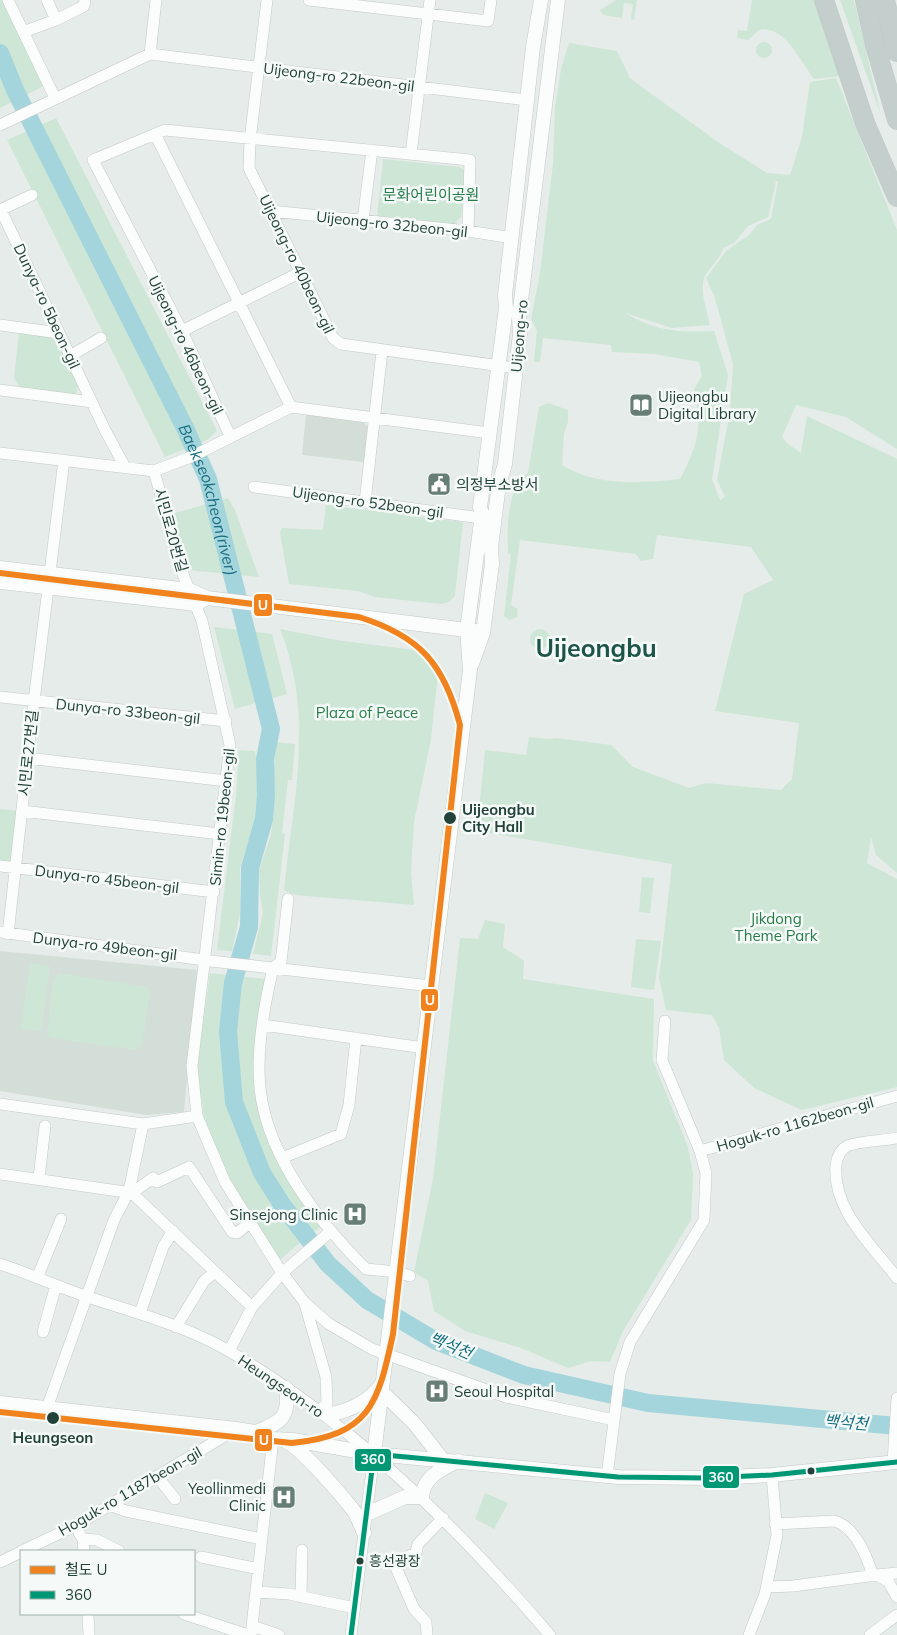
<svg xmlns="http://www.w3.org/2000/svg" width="897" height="1635" font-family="Mulish,'Noto Sans KR',sans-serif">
	<rect width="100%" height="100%" fill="#e6ece9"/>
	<path fill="#d4ded9" d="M306,414l58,9 4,4 -4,35 -62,-7z
		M0,951l197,19 -13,142 -38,3 -146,-24z"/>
	<path fill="#cee6d6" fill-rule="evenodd" d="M0,0h2l42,86 -44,22z
		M616,0h21l-3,20 -3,-1 2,-15 -9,-1 -2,15 -19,-3 -3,-5z
		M752,0h65l24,76 -27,3c-13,-17 -30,-55 -55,-49l-11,10 -11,-2 1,-8 9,1z
		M840,0h14l27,115z
		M756 50a8 8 0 1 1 16 0a8 8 0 1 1-16 0Z
		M569,43l48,8 13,27 16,12 75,54 46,29 23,2 12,-38 8,-55 26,-4 61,152v219l-51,-32 -50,-12 -14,32 6,7 13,9 6,-37 90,43v414l-21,-18 -5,-18 -4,26 30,16v208l-95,23 -48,-22 -30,-28 -5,-32 -7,-13 -46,-5 -7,-32 13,-114 -195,-33 8,-81 41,5 3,-18 21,2 7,-1 54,7 22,22 56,21 17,-5 75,7 11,-11 7,-56 -84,-12 29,-117 29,-14 -22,-33 -94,-12 -4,24 -12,2 -5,-7 -116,-14 -9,65 7,4 -1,8 -8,3 -5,-4 7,-61 -3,-2c-1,-24 -2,-64 20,-80l11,-66 9,-4 20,7v12l-4,11 -2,32c35,22 79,18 118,14 19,-36 22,-50 14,-90l8,-13 -3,-14 -44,-8 -43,-2 -1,-7 -68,-7 -3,24h-6l3,-32 -6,-11 9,-46 13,-109 2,-57 6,-38zM774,181h4l-7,38 -14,6 -8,10 -22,15 -21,28 8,17 19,69 -3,48 -13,68 8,17 -5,3 -8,-21 16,-104 -14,-44c-35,2 -59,0 -89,-18l47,15 38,-3c-3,-14 -12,-38 -4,-51 6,-9 14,-15 17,-26l11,-5 14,-17 20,-9 8,-35z
		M56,118l161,313 -10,9 -42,17 -158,-317z
		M383,159l77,8 6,5 -5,45 -8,8 -76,-8z
		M19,332l39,5 22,42 -4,15 -56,-7 -6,-9z
		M228,498l7,12 24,67 -71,-7 -16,-56z
		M326,505l137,17 -8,74 -6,6 -8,2 -66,-7 -17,-6 -69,-7 -9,-51 2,-5 41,2z
		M214,627l58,7 15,60 -52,15z
		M530 639a10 10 0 1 1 20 0a10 10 0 1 1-20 0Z
		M280,629l56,11 94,12 9,11 -8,76 -17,83 -3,50 3,33 -119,-10 -11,-5c9,-90 31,-174 -4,-261z
		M276,742l19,2 -3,36h-4l-6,53 3,1 -14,122 -18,-2 10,-41 -3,-18 -1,-25 12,-35 4,-38 -2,-19z
		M239,750l16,1 5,42 -3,22 -17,53v45l-8,38 -15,-1 19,-155z
		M0,809l22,2 -7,57 -15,-2z
		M642,877l12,1 -4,35 -11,-1z
		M485,920l20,4 -2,23 21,14 -1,18 131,20 -1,62 35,86 5,27 -2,46 -68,111 -13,31 -19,-1 -23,7 -47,-20 -56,-17 -31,-20 -6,-30 -14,-9 19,-93 27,-241 18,1z
		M636,939l25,2 -7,49 -23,-3z
		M30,963l20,3 -9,65 -20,-3z
		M59,973l88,14 3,4 -8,54 -7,5 -84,-12 -4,-3 6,-56z
		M210,973l55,6 -10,97 16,72 19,36 31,42 -43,35 -48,-78 -26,-66 -7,-48z
		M485,1493l23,10 -14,26 -19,-10z"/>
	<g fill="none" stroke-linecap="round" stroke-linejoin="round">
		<path stroke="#a4d4dc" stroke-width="18" id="s1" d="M0,53l15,37 170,338 23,51 63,250 -6,30 1,37 -2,23 -14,49 -1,59 -16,56 -5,48 6,71 28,71 21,33 45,58 39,36 69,41 88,34 124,28 249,23"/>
		<g stroke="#c3c9c6" stroke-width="12">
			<path id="minor" d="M8,0l47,98
				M47,0l9,20 28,-14 1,-6
				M267,0l-17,140 -1,28 84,170 8,6 175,24
				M309,0l179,21 3,-21
				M23,32l33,-12
				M150,54l377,46
				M150,54l6,-54
				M0,125l150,-71
				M155,134l136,273
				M411,154l19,-154
				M0,210l32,-15
				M1,210l104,220 20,37
				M271,211l197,20 44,7
				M363,220l9,-70
				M0,325l59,8
				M182,331l117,-58
				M70,356l31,-18
				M0,390l92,12
				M230,436l-48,-105 -89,-171 72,-30 305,30 -2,71
				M0,453l154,18 39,-15 98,-49 198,26
				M154,471l30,106 18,44 28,124 -38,321 5,50 28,66 57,91 23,30 24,21 43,25 134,48 108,23
				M254,487l227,31
				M365,502l17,-151
				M0,697l226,24
				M27,758l200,23
				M22,811l198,23
				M0,866l214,26
				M288,899l-7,63 -8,6c-9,38 -17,81 -13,120 7,68 59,134 106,181l32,3 12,4
				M0,932l211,29 220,25
				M8,934l26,-233 30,-241
				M665,1021l-3,39 38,91
				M263,1025l161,23
				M0,1104l143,20 54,-8
				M897,1138c-14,3 -38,3 -50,8 -7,4 -10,12 -11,19 -4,45 36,80 61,113
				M282,1158l59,-24 8,-29 7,-67
				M0,1174l132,19 120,114
				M39,1178l6,-52
				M132,1193l21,-15 4,4 32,-15 43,65 5,1 14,-11
				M0,1264c30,10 59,23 88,33 48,16 98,29 141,54 125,73 227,175 321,284
				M38,1276l23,-57
				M305,1304l21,73 1,27 -7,6
				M140,1313l23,-66 10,-16
				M176,1327l28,-46 11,-9
				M43,1332l13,-47
				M229,1351l23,-44 30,-34 48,-41
				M47,1408l67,-188 15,-29 14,-67
				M893,1463l4,-65
				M157,1476l18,23
				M607,1476l13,-102 10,-32 74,-122 2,-47 -6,-22 197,-55
				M109,1505l17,6 136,28
				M775,1524l59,-3c21,5 33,36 39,55
				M79,1533l4,6 1,12
				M83,1539l14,1 22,11
				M22,1551l53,-25 161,-97
				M201,1557l58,12
				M0,1562l21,-10
				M876,1575l21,-2
				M767,1587l26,-1 83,-11 12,6 9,16
				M257,1592l32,2 66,14
				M301,1597l1,-47
				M88,1614l1,21
				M184,1614l64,21
				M252,1626l27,9
				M251,1635l22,-196
				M351,1635l23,-181
				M427,1635l-1,-13 -12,-13 -20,-46 22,-10 2,-9 25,-26
				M749,1635l16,-41 12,-59 -5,-60
				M870,1635l27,-20"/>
		</g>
		<g stroke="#c3c9c6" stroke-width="15">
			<path id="tertiary" d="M0,568l189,22 18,8 268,33
				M0,582l196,22 11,-6
				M472,664l11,-31 9,-69 -1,-17 8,-63 6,-20 15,-130 -1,-17 39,-317
				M382,1392l32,31 29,37
				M0,1403l236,26 20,3 17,7 20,1 81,14 244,23 89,1 65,-3 125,-13
				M327,1415c22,-4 44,-14 56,-33
				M256,1432c26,-10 34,-15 30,-44
				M285,1441c15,5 58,56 69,70 4,7 7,15 10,22
				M374,1454l96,-784 -3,-40 15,-116 -2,-7 26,-199 -1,-13 28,-248 8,-47
				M367,1514l38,-17h17c1,-20 20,-28 36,-36"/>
		</g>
		<g stroke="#c2cbc8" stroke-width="20">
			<path id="trunk" d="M824,0l41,123 32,74
				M865,0l10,45 22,75
				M885,0l12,52"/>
		</g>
		<use href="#minor" stroke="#fbfcfc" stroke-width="11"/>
		<use href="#tertiary" stroke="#fbfcfc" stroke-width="14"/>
		<use href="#trunk" stroke="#c4cecc" stroke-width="19"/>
		<g stroke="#f5faf8" stroke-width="9">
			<path id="bus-1" d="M351,1635l23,-181 244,23 89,1 65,-3 125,-13"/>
		</g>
		<use href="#bus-1" stroke="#009775" stroke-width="5"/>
		<g stroke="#f5faf8" stroke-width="10">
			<path id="rail-1" d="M0,573l359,44c61,19 85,47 101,108l-67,609c-15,70 -23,101 -101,109l-292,-31"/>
		</g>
		<use href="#rail-1" stroke="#f0831e" stroke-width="6"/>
	</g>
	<defs>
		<g id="library-square" transform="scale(1.25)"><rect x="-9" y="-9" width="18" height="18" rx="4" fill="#677e77" stroke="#f5faf8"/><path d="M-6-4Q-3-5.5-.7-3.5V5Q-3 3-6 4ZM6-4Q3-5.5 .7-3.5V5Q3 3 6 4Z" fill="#fff"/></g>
		<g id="civic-square" transform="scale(1.25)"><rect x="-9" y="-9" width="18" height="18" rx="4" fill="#677e77" stroke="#f5faf8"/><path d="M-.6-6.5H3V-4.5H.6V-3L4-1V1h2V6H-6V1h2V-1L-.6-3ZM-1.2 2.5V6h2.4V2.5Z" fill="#fff"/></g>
		<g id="hospital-square" transform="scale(1.25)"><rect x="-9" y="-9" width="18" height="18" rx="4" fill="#677e77" stroke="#f5faf8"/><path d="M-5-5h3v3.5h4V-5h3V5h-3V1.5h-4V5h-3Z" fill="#fff"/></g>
	</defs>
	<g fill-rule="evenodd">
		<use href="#library-square" x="641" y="405"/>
		<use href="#civic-square" x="439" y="484"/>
		<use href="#hospital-square" x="355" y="1214"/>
		<use href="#hospital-square" x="437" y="1391"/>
		<use href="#hospital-square" x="284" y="1497"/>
	</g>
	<g fill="#224239" stroke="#f5faf8" stroke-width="2">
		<circle cx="450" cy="818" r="7"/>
		<circle cx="53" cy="1418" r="7"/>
		<circle cx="811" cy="1471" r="4.5"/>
		<circle cx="360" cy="1561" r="4.5"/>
	</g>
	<g text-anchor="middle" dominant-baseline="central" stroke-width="5" stroke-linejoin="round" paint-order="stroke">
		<g font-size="14" fill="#224239" stroke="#f5faf8" text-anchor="start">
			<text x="369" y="1561">흥선광장</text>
		</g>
		<g font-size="15" fill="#224239" stroke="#f5faf8">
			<text transform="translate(339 77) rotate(7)">Uijeong-ro 22beon-gil</text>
			<text transform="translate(392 224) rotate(6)">Uijeong-ro 32beon-gil</text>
			<text transform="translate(297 264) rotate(64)">Uijeong-ro 40beon-gil</text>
			<text transform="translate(47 306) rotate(65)">Dunya-ro 5beon-gil</text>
			<text transform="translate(519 336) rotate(-85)">Uijeong-ro</text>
			<text transform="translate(186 345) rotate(64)">Uijeong-ro 46beon-gil</text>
			<text transform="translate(368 502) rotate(8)">Uijeong-ro 52beon-gil</text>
			<text transform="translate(171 530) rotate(74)">시민로20번길</text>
			<text transform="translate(128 711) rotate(6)">Dunya-ro 33beon-gil</text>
			<text transform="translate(28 753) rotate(-84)">시민로27번길</text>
			<text transform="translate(222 817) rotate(-84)">Simin-ro 19beon-gil</text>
			<text transform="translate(107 879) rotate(7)">Dunya-ro 45beon-gil</text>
			<text transform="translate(105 946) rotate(7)">Dunya-ro 49beon-gil</text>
			<text transform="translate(795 1124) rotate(-16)">Hoguk-ro 1162beon-gil</text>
			<text transform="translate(281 1386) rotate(34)">Heungseon-ro</text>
			<text transform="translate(130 1491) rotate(-30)">Hoguk-ro 1187beon-gil</text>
		</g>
		<g font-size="15" fill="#287c4a" stroke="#f5faf8">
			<text x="431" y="194">문화어린이공원</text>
			<text x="367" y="712">Plaza of Peace</text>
			<text x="776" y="918">Jikdong<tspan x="776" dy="17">Theme Park</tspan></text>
		</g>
		<g font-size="15" fill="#224239" stroke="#f5faf8" text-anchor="start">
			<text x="658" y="396">Uijeongbu<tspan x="658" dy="17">Digital Library</tspan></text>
			<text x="456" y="484">의정부소방서</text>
			<text x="338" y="1214" text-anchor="end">Sinsejong Clinic</text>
			<text x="454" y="1391">Seoul Hospital</text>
			<text x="266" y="1488" text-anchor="end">Yeollinmedi<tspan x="266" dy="17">Clinic</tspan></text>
		</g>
		<g font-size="15" font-weight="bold" fill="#224239" stroke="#f5faf8" text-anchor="start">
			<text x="462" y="809">Uijeongbu<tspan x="462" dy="17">City Hall</tspan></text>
			<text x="53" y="1437" text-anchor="middle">Heungseon</text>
		</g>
		<g font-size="16" font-style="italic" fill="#176f82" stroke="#f5faf8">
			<text stroke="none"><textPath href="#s1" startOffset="494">Baekseokcheon(river)</textPath></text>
			<text transform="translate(451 1345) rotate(23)">백석천</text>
			<text transform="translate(846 1422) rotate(5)">백석천</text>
		</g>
		<g font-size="25" font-weight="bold" fill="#1c5548" stroke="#f5faf8">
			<text x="596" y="647">Uijeongbu</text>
		</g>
	</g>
	<g stroke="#f5faf8" stroke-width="2">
		<rect x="253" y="593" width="20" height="24" rx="5" fill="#f0831e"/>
		<rect x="420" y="988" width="19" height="24" rx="5" fill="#f0831e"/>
		<rect x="254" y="1428" width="19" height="24" rx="5" fill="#f0831e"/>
		<rect x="354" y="1448" width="38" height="24" rx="5" fill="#009775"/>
		<rect x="702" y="1465" width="38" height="24" rx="5" fill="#009775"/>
	</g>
	<g font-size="14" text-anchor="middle" font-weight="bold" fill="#fff">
		<text x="263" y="610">U</text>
		<text x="430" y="1005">U</text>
		<text x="264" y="1445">U</text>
		<text x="373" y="1464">360</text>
		<text x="721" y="1482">360</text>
	</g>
	<rect x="20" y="1550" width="175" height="65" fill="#f5faf8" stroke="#a1b0ac"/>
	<rect x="30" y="1566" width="25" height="8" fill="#f0831e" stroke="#a1b0ac"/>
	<text x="65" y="1575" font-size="15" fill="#224239">철도 U</text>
	<rect x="30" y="1591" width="25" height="8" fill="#009775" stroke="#a1b0ac"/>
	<text x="65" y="1600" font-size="15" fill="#224239">360</text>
</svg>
